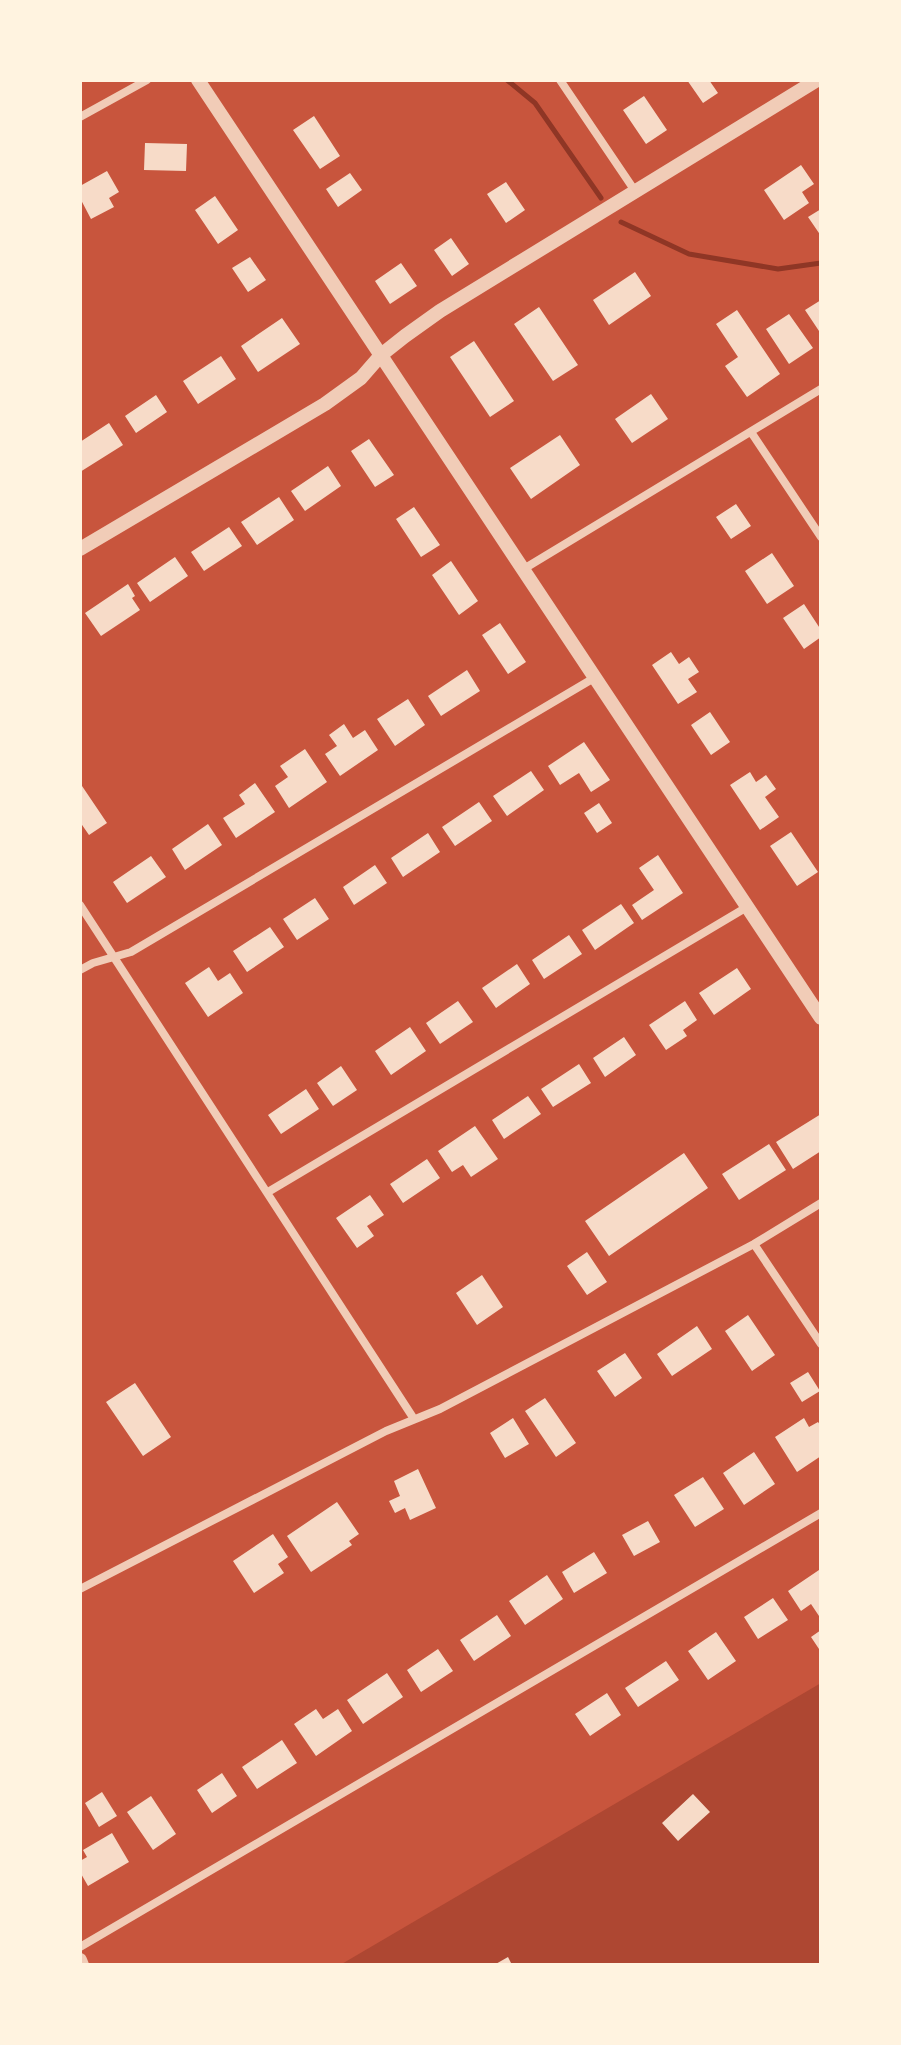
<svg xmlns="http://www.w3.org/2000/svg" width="901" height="2045" font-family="'Asap Condensed',sans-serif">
	<rect width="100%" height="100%" fill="#c8553d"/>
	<path fill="#ae4732" d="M821,1683v282h-481z"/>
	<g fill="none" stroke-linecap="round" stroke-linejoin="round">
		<path stroke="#8f3625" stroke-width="5" d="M507,80l28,23 66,95
			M621,222l68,32 89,15 43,-6"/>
	</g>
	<path fill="#f7dbc8" d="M687,80h22l9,13 -15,10z
		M644,96l23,34 -21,14 -23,-34z
		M314,116l26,40 -20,13 -27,-39z
		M145,143l42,1 -1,27 -42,-1z
		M801,165l13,19 -12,8 7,11 -25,17 -20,-30z
		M107,171l12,21 -10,6 5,9 -23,12 -11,-21v-12z
		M350,173l12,17 -24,17 -12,-18z
		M506,182l19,28 -19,13 -19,-29z
		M215,196l23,34 -20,14 -23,-34z
		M821,209v27l-13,-19z
		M451,238l18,26 -17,12 -18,-26z
		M250,257l16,23 -18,12 -16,-24z
		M401,263l16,23 -27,18 -15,-23z
		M635,272l16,24 -42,29 -16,-25z
		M821,300v34l-16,-24z
		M539,307l39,58 -25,16 -39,-57z
		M737,310l43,64 -33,23 -22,-31 13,-9 -22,-33z
		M789,314l24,34 -24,16 -23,-35z
		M282,318l18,26 -42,28 -17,-26z
		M474,341l40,60 -24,16 -40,-60z
		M221,356l15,23 -38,25 -15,-23z
		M651,394l17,25 -36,24 -17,-24z
		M156,395l11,17 -31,21 -11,-17z
		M109,423l14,22 -43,27v-30z
		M560,435l20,30 -49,34 -21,-31z
		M369,439l25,36 -19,12 -24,-36z
		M328,466l13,20 -36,25 -14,-20z
		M279,497l15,23 -37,25 -16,-23z
		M736,504l15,22 -20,13 -15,-22z
		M414,507l26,38 -19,12 -25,-38z
		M229,527l13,19 -38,25 -13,-19z
		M772,553l22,33 -27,18 -22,-33z
		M175,557l13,19 -38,26 -13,-19z
		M451,561l27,40 -19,14 -27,-40z
		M128,584l7,12 -3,2 8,12 -39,26 -16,-23z
		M804,604l17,26v7l-17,12 -21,-31z
		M500,623l26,39 -18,12 -26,-39z
		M671,652l8,12 10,-7 10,15 -11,7 9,13 -19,12 -26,-39z
		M467,670l13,21 -39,25 -13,-20z
		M408,699l17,26 -30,21 -18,-27z
		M710,712l20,30 -19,13 -20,-30z
		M344,724l9,14 12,-8 13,20 -38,26 -15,-22 12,-8 -8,-11z
		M584,742l26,38 -19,12 -12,-19 -19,12 -12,-19z
		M305,749l22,33 -38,26 -14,-22 13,-9 -8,-11z
		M531,771l13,19 -37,26 -14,-20z
		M750,772l6,10 10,-7 10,14 -11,8 14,20 -19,13 -30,-45z
		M80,783l27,40 -18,12 -9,-13z
		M255,783l20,29 -39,26 -13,-20 22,-14 -6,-9z
		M479,802l13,19 -37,25 -13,-19z
		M599,803l13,20 -15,10 -13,-20z
		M208,824l14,21 -37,25 -13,-21z
		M791,832l27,40 -21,14 -27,-40z
		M428,833l12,19 -37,25 -12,-19z
		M658,855l25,38 -41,27 -10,-15 22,-15 -15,-22z
		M151,856l15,21 -39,26 -14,-21z
		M375,865l12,18 -33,22 -11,-18z
		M315,898l14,21 -32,21 -14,-21z
		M621,904l13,19 -39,27 -13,-20z
		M270,927l14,20 -37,25 -14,-21z
		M569,935l13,19 -38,25 -12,-19z
		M517,964l13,20 -34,24 -14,-20z
		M209,967l9,14 12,-8 13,20 -35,24 -23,-34z
		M737,968l14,21 -37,26 -15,-22z
		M458,1001l15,21 -33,22 -14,-21z
		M685,1001l12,19 -14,10 4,6 -21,14 -17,-25z
		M410,1027l16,24 -35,24 -16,-24z
		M624,1037l12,18 -31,22 -12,-19z
		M579,1064l12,19 -38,24 -12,-18z
		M341,1066l16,24 -24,16 -16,-23z
		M306,1089l13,20 -38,25 -13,-19z
		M528,1096l13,18 -37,25 -12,-19z
		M821,1114v37l-28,18 -17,-27z
		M475,1126l23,33 -27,18 -8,-12 -11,7 -14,-21z
		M769,1144l17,26 -47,30 -17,-26z
		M684,1153l24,35 -99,68 -24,-35z
		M427,1159l13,19 -37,25 -13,-19z
		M370,1195l14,20 -17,11 7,10 -17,12 -21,-30z
		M587,1252l20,30 -20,13 -20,-29z
		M482,1275l21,32 -26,18 -21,-32z
		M748,1315l27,40 -23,16 -27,-40z
		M697,1326l15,23 -40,27 -15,-22z
		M625,1353l17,25 -27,19 -18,-26z
		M808,1372l12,19 -18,11 -12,-19z
		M135,1383l36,54 -28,19 -37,-54z
		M545,1398l31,45 -20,14 -31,-46z
		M513,1418l16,26 -24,14 -15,-25z
		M804,1418l5,9 9,-5 3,4v30l-24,16 -22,-35z
		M754,1452l21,32 -31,21 -21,-32z
		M418,1469l18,39 -26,12 -5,-12 -10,5 -6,-12 11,-5 -6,-15z
		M703,1477l21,32 -29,18 -21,-32z
		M337,1502l22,32 -10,7 3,4 -41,27 -24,-36z
		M648,1521l12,21 -26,14 -12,-21z
		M273,1534l15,23 -10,7 6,9 -30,20 -21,-32z
		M594,1552l13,21 -33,20 -12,-21z
		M819,1570l2,3v42l-2,1 -8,-12 -10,7 -13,-20z
		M547,1575l16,24 -38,26 -16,-24z
		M773,1598l15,22 -30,19 -14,-22z
		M497,1615l14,21 -37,25 -14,-21z
		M821,1630v22l-10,-15z
		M716,1632l20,29 -28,19 -20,-29z
		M438,1649l15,22 -32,21 -14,-22z
		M666,1661l13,19 -41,27 -13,-19z
		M387,1673l16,24 -40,27 -16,-24z
		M607,1693l14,22 -31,21 -15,-22z
		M316,1709l7,10 15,-10 14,22 -36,25 -22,-32z
		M282,1740l15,23 -40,26 -15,-22z
		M222,1773l15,23 -25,17 -15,-23z
		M102,1792l15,24 -18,11 -14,-24z
		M693,1794l17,18 -32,29 -16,-18z
		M151,1796l25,38 -23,16 -26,-38z
		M112,1833l17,29 -41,24 -8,-14v-11l7,-4 -4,-7z
		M508,1957l4,8h-18z"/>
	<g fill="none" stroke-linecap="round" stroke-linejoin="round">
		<path stroke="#f1ccb7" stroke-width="8" d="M560,80l75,111
			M80,117l67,-37
			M751,432l70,105
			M522,570l299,-181
			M80,905l334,514
			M80,970l13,-7 38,-11 463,-274
			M268,1192l479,-285
			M754,1244l67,100
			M80,1589l306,-158 54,-22 314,-165 67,-41
			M80,1947l741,-434"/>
		<path stroke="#f1ccb7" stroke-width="14" d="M198,80l623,938
			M80,549l245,-145 36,-26 20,-23 24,-19 35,-25 377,-231
			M80,1960l2,5"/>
	</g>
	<rect width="901" height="2045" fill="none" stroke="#fff3e0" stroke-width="164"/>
</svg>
